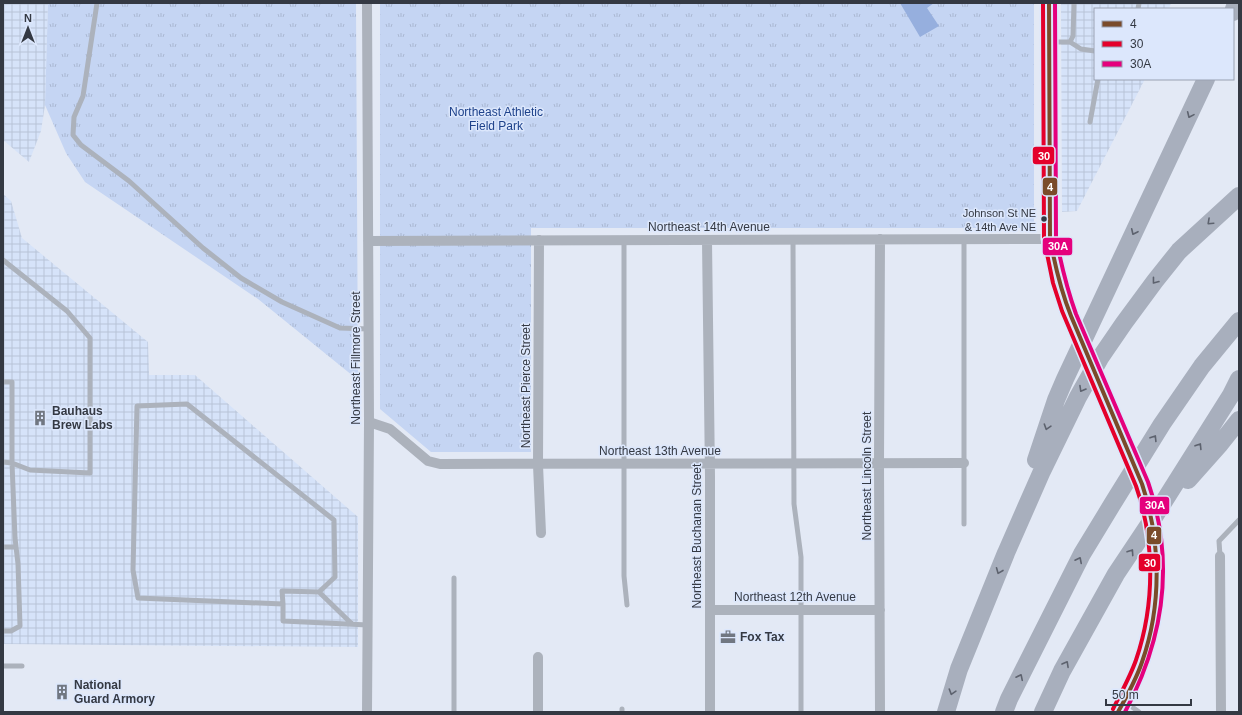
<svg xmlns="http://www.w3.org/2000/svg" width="1242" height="715" font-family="Arial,sans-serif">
	<defs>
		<pattern id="industrial-grid" width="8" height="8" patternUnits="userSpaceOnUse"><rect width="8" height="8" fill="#d6e3f9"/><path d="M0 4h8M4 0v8" fill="none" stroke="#b8c4d7"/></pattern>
		<pattern id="park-tufts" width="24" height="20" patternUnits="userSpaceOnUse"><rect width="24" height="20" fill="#c5d5f3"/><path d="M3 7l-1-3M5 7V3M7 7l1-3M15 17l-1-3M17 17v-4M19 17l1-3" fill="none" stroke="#aab8d2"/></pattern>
	</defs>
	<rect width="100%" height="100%" fill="#e3e9f5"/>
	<path fill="url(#industrial-grid)" d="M3,3h45l-3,102 -4,26 -12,31 -26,-22z
		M1061,3h110l-2,6h-74v70h50l-68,132 -15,1z
		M3,194l8,7 11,37 126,104 1,33h46l163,142v130l-355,-3z"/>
	<path fill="url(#park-tufts)" d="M48,3h308l2,377 -100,-81 -173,-117 -19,-29 -21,-48z
		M380,3h654v225h-503v224h-100l-51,-43z"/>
	<path fill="#96afde" d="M900,3h34l-7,5 12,18 -19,11z"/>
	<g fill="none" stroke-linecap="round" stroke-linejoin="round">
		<path stroke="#acb2bc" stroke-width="5" d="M97,3l-14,93 -9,21 -1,18 8,10 48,36 74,67 38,30 41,24 58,26 29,1
			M1138,9l1,-6
			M1049,42h21l3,-6 1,-33
			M1070,42l11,7 14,2
			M1090,122l8,-43
			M964,239v285
			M624,240v336l3,29
			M793,240l1,264 7,53v155
			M3,260l64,51 23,27v135l-60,-3 -18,-7 3,75 3,26 2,62 -9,5h-8
			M3,382h9v81l-9,-1
			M3,547h13
			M1220,556l-1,-15 20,-21
			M319,592l16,-15 -1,-57 -147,-116 -50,2 -4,164 5,28 145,6v17l85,4
			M283,604l-1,-13 37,1 33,32
			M3,666h19
			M1124,701l15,11
			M622,709v3
			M454,712v-134"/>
		<path stroke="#acb2bc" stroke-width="10" d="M880,239l-1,224 1,249
			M539,240l-1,225 3,68
			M368,241l682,-2
			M707,241l3,235v236
			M369,422l21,7 38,32 12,3 524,-1
			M1220,556l1,156
			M711,610h169
			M367,712l2,-290 -2,-419
			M538,712v-55"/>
		<path stroke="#acb2bc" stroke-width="12" d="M1049,3l1,236c4,19 6,38 13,56 6,19 15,38 23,56 12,29 24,58 36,87 9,20 19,40 25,62 19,72 10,148 -29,212"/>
		<path stroke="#a8afbd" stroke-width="18" d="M1233,12l3,-9
			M1036,460l20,-60 9,-21 141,-300
			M1188,480l32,-36 19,-24
			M946,712l13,-43 47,-116 36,-82 36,-74 22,-39 24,-35 31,-42 24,-30 60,-55
			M1004,712l5,-13 73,-145 31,-51 49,-79 40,-58 37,-45
			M1043,712l19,-41 54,-97 40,-60 75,-119 8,-16"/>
		<g stroke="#dce7fc" stroke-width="7">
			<path id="bus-1" d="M1049,3l1,236c5,27 11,52 21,77l71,168c19,57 20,121 0,178 -6,18 -15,34 -24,50"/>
		</g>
		<g stroke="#dce7fc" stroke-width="7">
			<path id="bus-2" d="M1043,3l1,236 9,44 9,28 74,175c19,55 19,118 0,174 -6,17 -15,33 -23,49"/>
		</g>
		<g stroke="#dce7fc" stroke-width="7">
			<path id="bus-3" d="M1055,3l1,235c5,26 11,51 20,76l72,168c27,79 16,157 -23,230"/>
		</g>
		<use href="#bus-1" stroke="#7a4b2a" stroke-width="4"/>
		<use href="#bus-2" stroke="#e4002b" stroke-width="4"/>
		<use href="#bus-3" stroke="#e5007d" stroke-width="4"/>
	</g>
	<defs><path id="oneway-chevron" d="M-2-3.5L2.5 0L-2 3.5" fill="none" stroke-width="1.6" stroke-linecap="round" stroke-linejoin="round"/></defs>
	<g stroke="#5d626e">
		<use href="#oneway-chevron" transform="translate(1190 115) rotate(114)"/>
		<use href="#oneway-chevron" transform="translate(1210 222) rotate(137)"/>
		<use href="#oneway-chevron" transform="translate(1134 232) rotate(115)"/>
		<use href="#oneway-chevron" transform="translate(1155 281) rotate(128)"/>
		<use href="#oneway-chevron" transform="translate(1082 389) rotate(120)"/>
		<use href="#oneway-chevron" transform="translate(1047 427) rotate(108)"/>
		<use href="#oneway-chevron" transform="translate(1154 438) rotate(-58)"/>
		<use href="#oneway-chevron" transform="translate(1199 446) rotate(-58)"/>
		<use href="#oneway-chevron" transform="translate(1131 552) rotate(-56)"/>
		<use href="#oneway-chevron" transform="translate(1079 560) rotate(-63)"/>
		<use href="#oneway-chevron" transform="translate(999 571) rotate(112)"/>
		<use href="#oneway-chevron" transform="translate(1066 664) rotate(-61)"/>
		<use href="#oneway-chevron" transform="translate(1020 677) rotate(-64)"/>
		<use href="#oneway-chevron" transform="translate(952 692) rotate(107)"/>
	</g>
	<defs>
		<g id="building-bare" transform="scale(1.2)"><path d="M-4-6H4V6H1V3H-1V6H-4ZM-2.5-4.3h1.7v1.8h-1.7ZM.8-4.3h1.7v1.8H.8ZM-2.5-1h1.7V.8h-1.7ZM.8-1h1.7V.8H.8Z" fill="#717781" stroke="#dce7fc" stroke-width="2.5" paint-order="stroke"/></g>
		<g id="office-bare" transform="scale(1.2)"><path d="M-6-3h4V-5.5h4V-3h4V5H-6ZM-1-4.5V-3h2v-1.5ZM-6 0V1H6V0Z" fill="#717781" stroke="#dce7fc" stroke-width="2.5" paint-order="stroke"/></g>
	</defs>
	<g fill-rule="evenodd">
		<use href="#building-bare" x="40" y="418"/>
		<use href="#office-bare" x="728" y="637"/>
		<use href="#building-bare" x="62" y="692"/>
	</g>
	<circle fill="#343943" stroke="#dce7fc" stroke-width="1.5" cx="1044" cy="219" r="3.5"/>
	<g text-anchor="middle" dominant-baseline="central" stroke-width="3" stroke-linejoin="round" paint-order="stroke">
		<g font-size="11" fill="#343943" stroke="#dce7fc" text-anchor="end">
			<text x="1036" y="213">Johnson St NE<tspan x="1036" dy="14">&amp; 14th Ave NE</tspan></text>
		</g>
		<g font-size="12" fill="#1e428b" stroke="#dce7fc">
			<text x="496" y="112">Northeast Athletic<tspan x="496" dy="14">Field Park</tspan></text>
		</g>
		<g font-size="12" fill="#343943" stroke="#dce7fc">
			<text x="709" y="227">Northeast 14th Avenue</text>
			<text transform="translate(356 358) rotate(-90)">Northeast Fillmore Street</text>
			<text transform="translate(526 386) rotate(-90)">Northeast Pierce Street</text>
			<text x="660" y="451">Northeast 13th Avenue</text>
			<text transform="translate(867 476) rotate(-90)">Northeast Lincoln Street</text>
			<text transform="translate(697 536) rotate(-90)">Northeast Buchanan Street</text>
			<text x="795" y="597">Northeast 12th Avenue</text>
		</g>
		<g font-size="12" font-weight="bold" fill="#343943" stroke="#dce7fc" text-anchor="start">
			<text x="52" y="411">Bauhaus<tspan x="52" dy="14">Brew Labs</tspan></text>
			<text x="740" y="637">Fox Tax</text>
			<text x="74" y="685">National<tspan x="74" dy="14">Guard Armory</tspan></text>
		</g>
	</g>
	<g stroke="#dce7fc" stroke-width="1.5">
		<rect x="1032" y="146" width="23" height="19" rx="4" fill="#e4002b"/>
		<rect x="1042" y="177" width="16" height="19" rx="4" fill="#7a4b2a"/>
		<rect x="1042" y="237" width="31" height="19" rx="4" fill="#e5007d"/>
		<rect x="1139" y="496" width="31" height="19" rx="4" fill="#e5007d"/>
		<rect x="1146" y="526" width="16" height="19" rx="4" fill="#7a4b2a"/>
		<rect x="1138" y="553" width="23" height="19" rx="4" fill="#e4002b"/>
	</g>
	<g font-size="11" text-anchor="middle" font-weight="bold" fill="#fff">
		<text x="1044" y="160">30</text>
		<text x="1050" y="191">4</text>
		<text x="1058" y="250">30A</text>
		<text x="1155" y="509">30A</text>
		<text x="1154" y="539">4</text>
		<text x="1150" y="567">30</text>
	</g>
	<rect width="1242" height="715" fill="none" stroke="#343943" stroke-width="8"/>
	<rect x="1094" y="8" width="140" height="72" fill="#dce7fc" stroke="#99a1b2"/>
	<rect x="1102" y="21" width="20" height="6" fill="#7a4b2a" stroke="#99a1b2"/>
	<text x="1130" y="28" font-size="12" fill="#343943">4</text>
	<rect x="1102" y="41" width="20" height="6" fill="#e4002b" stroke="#99a1b2"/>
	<text x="1130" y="48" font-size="12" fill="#343943">30</text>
	<rect x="1102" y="61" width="20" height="6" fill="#e5007d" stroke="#99a1b2"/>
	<text x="1130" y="68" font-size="12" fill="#343943">30A</text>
	<g transform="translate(28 28)" stroke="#dce7fc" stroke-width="3" paint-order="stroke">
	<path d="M0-3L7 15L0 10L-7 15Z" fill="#343943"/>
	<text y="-6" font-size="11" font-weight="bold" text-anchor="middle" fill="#343943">N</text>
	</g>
	<path d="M1106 699v6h85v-6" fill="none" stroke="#343943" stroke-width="2"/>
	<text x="1112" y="699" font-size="12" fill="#343943" stroke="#dce7fc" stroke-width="3" paint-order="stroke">50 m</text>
</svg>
